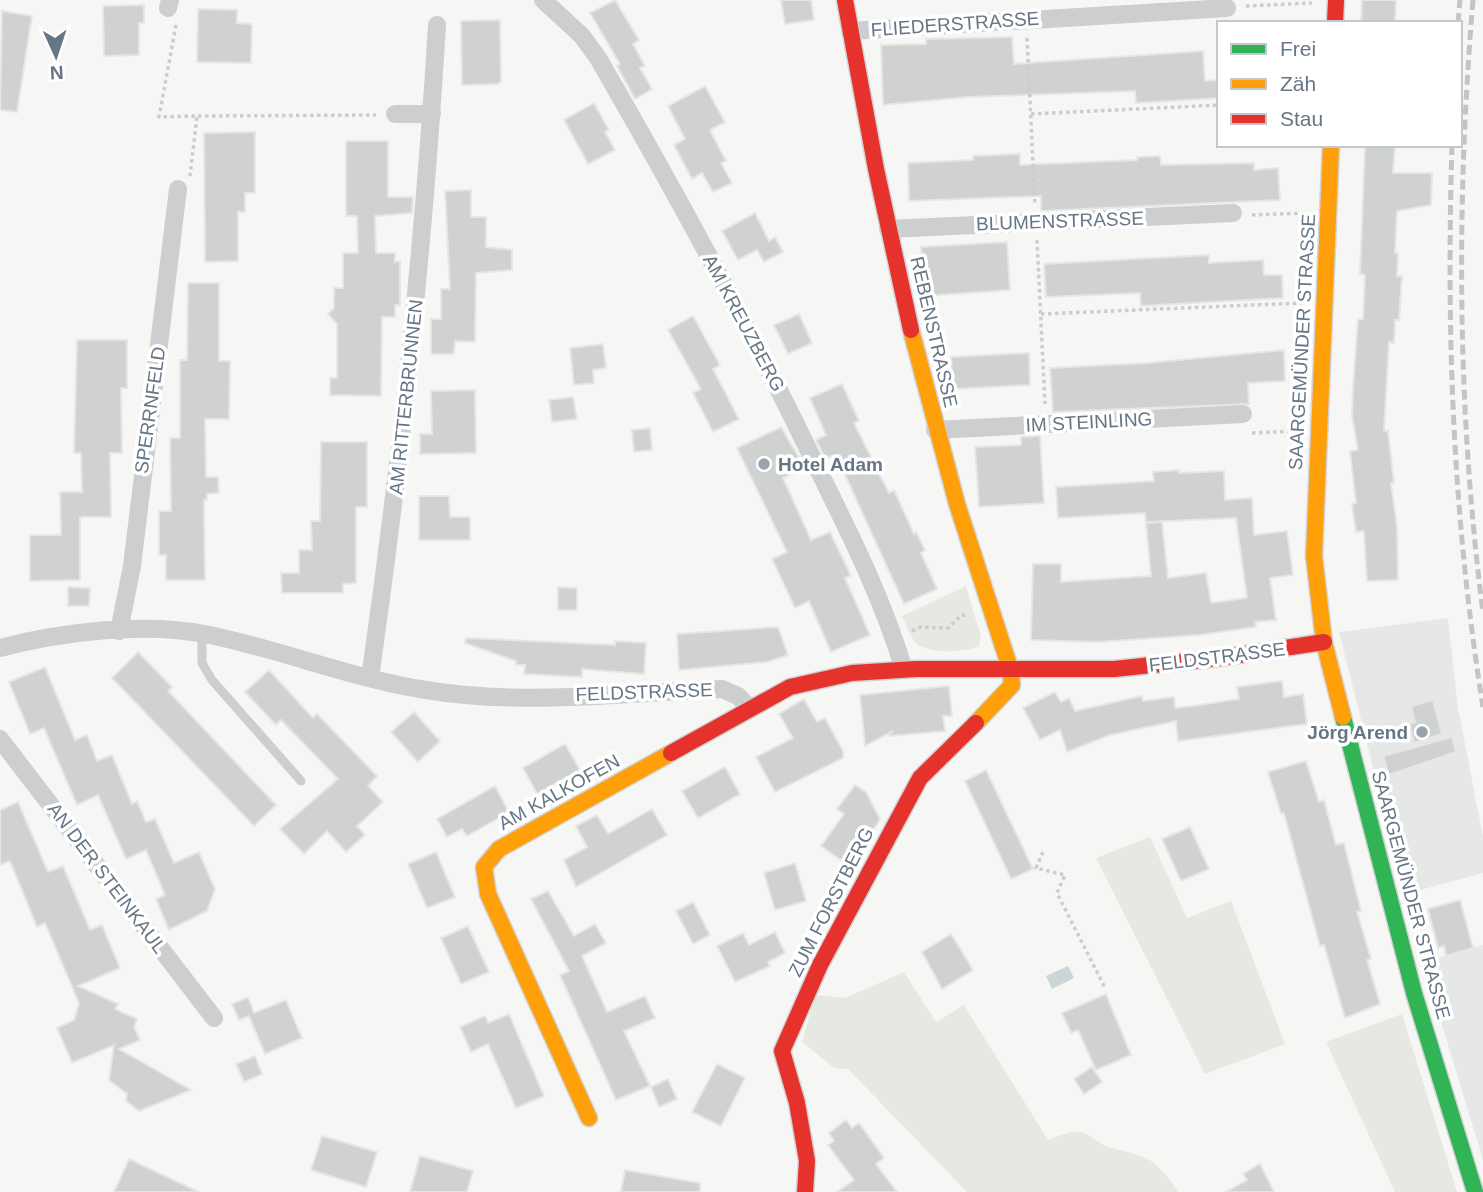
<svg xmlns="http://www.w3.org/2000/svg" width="1483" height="1192" font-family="Arial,sans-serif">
	<rect width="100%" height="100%" fill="#f6f7f5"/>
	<path fill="#e6e8e8" d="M1448,618l10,90 25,129v36l-78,21 -66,-262z
		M1483,945v215l-60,-198z"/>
	<path fill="#e5e9e2" d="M966,586l15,51 -2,9c-16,7 -53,9 -65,-5 -5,-7 -8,-17 -12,-25z
		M1150,837l37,81 44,-17 54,143 -80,30 -109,-216z
		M904,972l32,50 28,-17 84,135c11,-4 26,-11 37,-7 9,4 14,11 23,14 39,10 47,9 70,45h-211l-119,-123 -14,-1 -32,-26 13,-47 30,3z
		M1402,1014l55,178h-62l-69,-150z"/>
	<path fill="#cdd5d7" d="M1068,966l6,12 -22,11 -6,-13z"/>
	<path fill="#d0d1d1" stroke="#e6e6e5" stroke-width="2" d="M615,0l24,40 -6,4 12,22 -5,2 12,21 -17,10 -18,-33 3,-2 -30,-51z
		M781,0h30l3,20 -29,4z
		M1362,0h34l-1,23h-34z
		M144,5v18h-5v32l-35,1 -1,-50z
		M198,9l39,1v13l15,1 -1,39 -54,-1z
		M2,11l30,5 -15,96 -17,-2z
		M500,20l1,61 -3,3 -36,1 -1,-64z
		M1012,37l2,27 189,-13 2,30 14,-1v18l-83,5 -1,-12 -167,6 -85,8 -2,-60 45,-1v-5z
		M705,86l20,36 -15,8 16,31 -5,2 11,20 -19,9 -11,-19 -10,6 -18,-34 11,-6 -17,-33z
		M594,103l15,27 -4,2 10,18 -27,14 -24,-44z
		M255,132v61h-10v19h-7v49l-33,1 -1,-129z
		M346,141h42v56h25l-1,16 -37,3 1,37h19v9l5,-1v44h-5v12h-13l-1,79 -51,-1v-17h7v-54l-9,-10 6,-6v-20h9v-35h15l-1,-37h-11z
		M1365,145h30l-2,28h39l-1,32 -34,6 -2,42h3l-1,23h5l-3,44h-4l-1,23 -5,-1 -5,89h4l6,52h-3l6,44 1,53 -31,1 -3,-50 -8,1 -4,-28 4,-1 -6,-52 8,-1 -6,-34 1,-29 5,-68h5l2,-44 -5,-1z
		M1020,154v11l117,-5v-3l23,-1 1,9 93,-2v7l24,-2 2,32 -239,11v-15l-132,5 -1,-38 65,-3v-4z
		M471,190v27h15v30l26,3v20l-36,3 -1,69 -20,-1 -1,13h-23v-35h10v-30h9l-5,-98z
		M755,213l14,28 6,-4 8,15 -19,10 -7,-12 -19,10 -16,-29z
		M1007,242l3,48 -86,6 -3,-49z
		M1209,255v8l54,-3 1,15h18l1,23 -142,8 -1,-13 -94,4 -2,-33z
		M188,283h31v78h11l-1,58h-24l1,58h12l1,16 -12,1v6h-3l1,80h-39v-25h-7v-44h12l-1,-73h10v-78h7z
		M799,314l13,29 -24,11 -14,-29z
		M693,316l27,49 -7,4 26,50 -26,13 -20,-39 8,-4 -33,-59z
		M77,340h50v48h-6l1,65h-12l1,64h-31v63l-50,1v-46h31l-1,-43h22l-1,-39h-7z
		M603,344l3,24 -13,2 1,13 -20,2 -4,-37z
		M1284,350l1,31 -37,2 1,21 -196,8 -3,-44 97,-5z
		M1029,353l1,32 -77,4 -2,-32z
		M842,384l17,37 -5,2 35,70 5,-3 20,44 2,-2 9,18 -4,3 16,36 -33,15 -68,-149 -11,3 -9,-18 10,-5 -16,-37z
		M475,390l1,63 -56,1v-20h12l-1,-43z
		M573,397l4,22 -25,3 -3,-22z
		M781,427l24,41 -22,10 28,62 19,-8 21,44 -6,2 25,57 -39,17 -22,-51 -14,7 -23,-49 15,-7 -50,-104z
		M650,428l2,22 -18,2 -2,-22z
		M1040,436l4,67 -65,4 -4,-60 46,-2v-8z
		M321,442h46v65h-11v76l-13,1v9h-61l-1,-20h18v-23h13l-1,-29h9z
		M1179,470v3l45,-2 1,29 27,-2 2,37 33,-4 6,44 -23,3 6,42 -21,2 1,5 -57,8 -101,7 -67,-2 2,-76h28v18l90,-6 -5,-53 16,-1 6,56 38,-5 5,30 36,-5 -11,-80 -90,4 -1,-9 -87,5 -2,-31 98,-6 -1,-9z
		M419,496h30l1,21h20v23h-51z
		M68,587l22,1 -1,18h-21z
		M558,587l19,1v22h-19z
		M778,627l10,28 -21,7 -88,8 -2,-36z
		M466,638l149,7v-4l31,2 -2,31 -62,-5v8l-58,-3 1,-9h-9v-4l-51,-18z
		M138,652l34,35 -4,4 108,114 -22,21 -142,-148z
		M45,667l30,73 12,-5 10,26 15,-6 20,49 5,-3 9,21 9,-3 19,44 25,-11 16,37 -8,22 -38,19 -13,-31 9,-4 -19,-45 -20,9 -28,-64 -21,10 -33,-77 -14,6 -21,-52z
		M269,670l44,48 4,-4 60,62 -9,10 15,16 -26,24 8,9 -19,17 -19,-21 -23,23 -24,-25 58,-50 -57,-59 -5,5 -31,-33z
		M1282,681l2,16 19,-3 4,30 -129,17 -2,-20 -66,14 -43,17 -7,-22 -20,10 -17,-32 32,-16 6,10 8,-4 6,13 67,-15 1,5 31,-4 1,11 18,-2 46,-7 -2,-12z
		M949,686l3,30h-9l2,15 -56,5 4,-5 -28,15 -5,-51z
		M804,699l13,23 8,-4 18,33v7l-68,34 -19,-35 37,-19 -14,-24z
		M1433,700l9,34 -28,9 -5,-19 6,-2 -4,-16z
		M414,712l26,29 -22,21 -27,-30z
		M1452,737l4,15 -67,23 -6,-19z
		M565,744l15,26 -43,24 -14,-26z
		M1306,761l13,41 5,-2 12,45 8,-2 17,68 -4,1 14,47 -4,1 13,44 -35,14 -21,-73 -4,1 -36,-133 -3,1 -13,-42z
		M725,767l15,27 -42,24 -16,-27z
		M986,770l47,99 -22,10 -46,-98z
		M855,785l11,7 14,27 -29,48 -30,-21 23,-32 -7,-5z
		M495,786l14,26 -42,24 -5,-7 -15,8 -10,-18z
		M18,802l30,70 15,-6 27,64 12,-5 18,43 -42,18 40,18 -3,5 22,10 -3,8 6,13 -21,9 72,41 -52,21 -13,-10 1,-7 -18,-14 5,-35 -42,18 -15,-35 17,-8 5,-17 -34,-80 -8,4 -27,-66 -10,4v-55z
		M652,809l15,26 -91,52 -12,-27 23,-13 -11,-21 21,-11 11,19z
		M1190,827l19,42 -28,12 -19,-42z
		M436,852l19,45 -28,11 -19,-44z
		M795,863l11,38 -31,9 -11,-37z
		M548,891l26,45 21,-12 11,19 -24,13 25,56 38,-16 10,22 -31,13 26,55 -34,14 -56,-125 9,-4 -38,-72z
		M1460,900l13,48 -27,8 -2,-10 -6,2 -10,-39z
		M693,902l17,33 -17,9 -17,-33z
		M468,926l21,46 -28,12 -20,-46z
		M775,932l10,21 -17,9 2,4 -35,16 -18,-36 26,-13 6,12z
		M951,934l22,36 -31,19 -20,-37z
		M1106,994l25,61 -35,15 -18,-40 -7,3 -9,-20z
		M248,997l6,16 32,-13 16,38 -37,16 -16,-38 -10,4 -7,-16z
		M509,1014l35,82 -28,12 -28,-64 -17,8 -11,-25 25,-11 3,7z
		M255,1056l7,18 -18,8 -8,-18z
		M717,1064l28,14 -24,48 -29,-14z
		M1092,1067l10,15 -18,12 -10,-15z
		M668,1079l9,20 -18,8 -8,-20z
		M846,1120l6,8 7,-5 25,35 -8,6 21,28h-60l17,-12 -26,-35 6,-4 -5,-8z
		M322,1136l55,16 -11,35 -55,-17z
		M420,1156l53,15 -6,21h-57z
		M129,1159l70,33h-85z
		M1260,1164l14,28h-48l21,-12 -4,-6z
		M625,1170l75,13v9h-79z"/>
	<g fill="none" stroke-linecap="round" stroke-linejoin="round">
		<g stroke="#d2d3d4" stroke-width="19">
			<path id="fast" d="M1343,717l71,276 61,199"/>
		</g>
		<g stroke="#d2d3d4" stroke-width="19">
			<path id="slow" d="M1331,145l-17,411 10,86 19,75
				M911,330l46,174 53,164 2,17 -36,38
				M589,1118l-101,-224 -4,-27 15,-18 172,-96"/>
		</g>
		<g stroke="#d2d3d4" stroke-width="19">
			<path id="jam" d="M845,0l31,169 35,161
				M1335,23l1,-23
				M671,753l119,-66 62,-14 64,-4h198l105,-11 105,-16
				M805,1192l2,-31 -10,-58 -15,-52 38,-86 100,-187 56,-55"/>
		</g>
		<path stroke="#cbcccc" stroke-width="3.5" stroke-dasharray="3.5 3.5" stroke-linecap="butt" d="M1246,6l66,-3
			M176,25l-17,92 38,-1 -7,60
			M1027,38l8,167
			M1031,114l188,-9
			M198,116l178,-1
			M1252,215l55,-2
			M1037,240l8,164
			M1041,314l260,-11
			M1252,433l44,-2
			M912,631l9,-4 27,1 13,-13 7,1
			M1043,852l-7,16 29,7 -8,18 48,95"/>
		<path stroke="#cccecf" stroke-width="9" d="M202,633v30l10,17 89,101"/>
		<path stroke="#cccecf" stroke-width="18" d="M543,0l39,36 16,22c74,128 146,259 211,393 35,71 72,142 95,219
			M168,8l2,-8
			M850,31l377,-23
			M395,114h37
			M888,229l345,-16
			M935,430l308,-16
			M119,631l13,-65 46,-377
			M0,648c60,-16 144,-26 205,-14 75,15 145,44 221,56 96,16 199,3 296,-1l16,7 13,13
			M370,678c31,-217 54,-434 67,-653
			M0,739l214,279"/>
		<use href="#fast" stroke="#30b455" stroke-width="16"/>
		<use href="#slow" stroke="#ff9f0a" stroke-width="16"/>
		<use href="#jam" stroke="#e5322d" stroke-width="16"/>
		<path stroke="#c2c4c5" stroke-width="5" stroke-dasharray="10 5" stroke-linecap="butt" d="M1473,0c-17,203 -16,410 10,613
			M1458,23l2,-23
			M1452,145c-6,188 1,376 31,562"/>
	</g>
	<g fill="#98a3ad" stroke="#fff" stroke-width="2.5">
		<circle cx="764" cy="464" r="7"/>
		<circle cx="1422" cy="732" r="7"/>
	</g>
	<g text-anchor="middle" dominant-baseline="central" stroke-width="7" stroke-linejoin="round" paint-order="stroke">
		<g font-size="19" fill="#667686" stroke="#fff">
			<text transform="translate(955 24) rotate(-4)">FLIEDERSTRASSE</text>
			<text transform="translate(1060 221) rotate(-2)">BLUMENSTRASSE</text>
			<text transform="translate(744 323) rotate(62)">AM KREUZBERG</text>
			<text transform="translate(934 332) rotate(77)">REBENSTRASSE</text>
			<text transform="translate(1302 342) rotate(-87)">SAARGEMÜNDER STRASSE</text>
			<text transform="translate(406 397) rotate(-84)">AM RITTERBRUNNEN</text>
			<text transform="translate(150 410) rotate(-82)">SPERRNFELD</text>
			<text transform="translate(1089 422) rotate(-3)">IM STEINLING</text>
			<text transform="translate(1217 657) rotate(-7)">FELDSTRASSE</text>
			<text transform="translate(644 692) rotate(-2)">FELDSTRASSE</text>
			<text transform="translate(559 792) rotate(-29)">AM KALKOFEN</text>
			<text transform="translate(107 878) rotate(53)">AN DER STEINKAUL</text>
			<text transform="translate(1411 895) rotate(75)">SAARGEMÜNDER STRASSE</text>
			<text transform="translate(831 902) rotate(-63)">ZUM FORSTBERG</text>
		</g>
		<g font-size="19" font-weight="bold" fill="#667686" stroke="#fff" text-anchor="start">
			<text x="778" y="464">Hotel Adam</text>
			<text x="1408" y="732" text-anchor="end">Jörg Arend</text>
		</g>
	</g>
	<rect x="1217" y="21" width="245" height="126" fill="#ffffff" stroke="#c2c8cf" stroke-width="2"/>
	<rect x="1231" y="44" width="35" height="10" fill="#30b455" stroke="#c2c8cf" stroke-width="2"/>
	<text x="1280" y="56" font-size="21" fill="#667686">Frei</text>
	<rect x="1231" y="79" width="35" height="10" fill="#ff9f0a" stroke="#c2c8cf" stroke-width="2"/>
	<text x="1280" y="91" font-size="21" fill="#667686">Zäh</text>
	<rect x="1231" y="114" width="35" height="10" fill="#e5322d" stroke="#c2c8cf" stroke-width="2"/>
	<text x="1280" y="126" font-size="21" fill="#667686">Stau</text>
	<g transform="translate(56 56) rotate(177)" stroke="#ffffff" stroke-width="5" paint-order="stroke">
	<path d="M0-5L12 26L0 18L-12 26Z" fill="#667686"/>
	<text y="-10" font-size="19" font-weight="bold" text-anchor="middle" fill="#667686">N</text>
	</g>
</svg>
